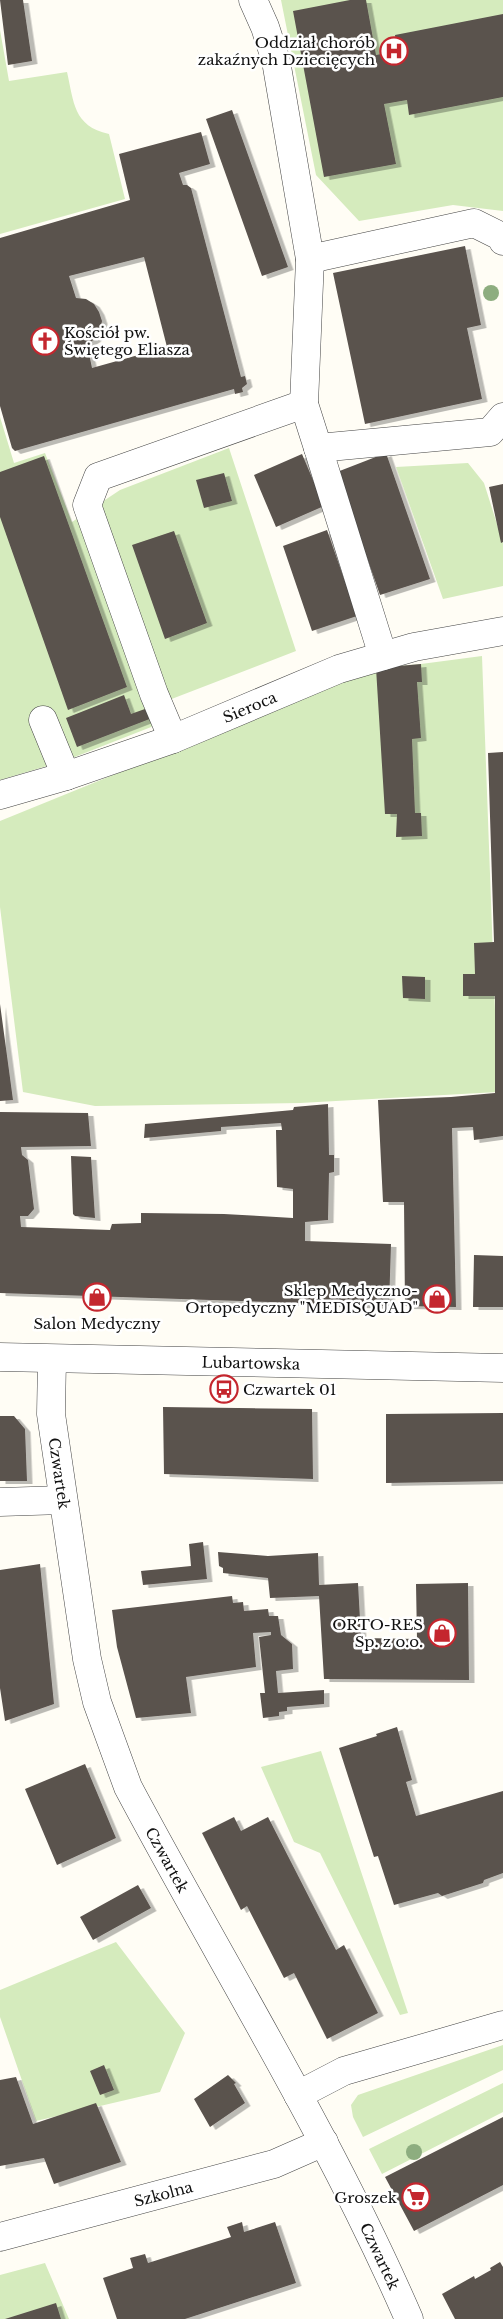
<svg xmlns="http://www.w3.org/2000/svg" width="503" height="2319" font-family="'Libre Baskerville',serif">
	<defs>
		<filter id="shadow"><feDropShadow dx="5.5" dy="3" stdDeviation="0" flood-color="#0004"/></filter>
	</defs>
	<rect width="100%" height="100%" fill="#fffdf5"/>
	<path fill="#d5ebbd" d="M281,0h222v211l-50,-6 -94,16 -43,-46z
		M0,30l9,51 58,-9c7,30 6,54 42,62l16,65 -125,35z
		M0,417l14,46 31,-10 27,69 48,-32 109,-42 67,203 -140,54 8,17 -97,38 -67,20z
		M468,463l16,20 19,60v43l-60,13 -47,-132z
		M482,656l16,436 -198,11 -205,3 -72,-14 -23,-185v-86l376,-153 45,-4z
		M321,1751l87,262 -8,2 -80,-162 -26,-11 -33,-75z
		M116,1942l69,91 -25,59 -124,29 -36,-104v-27z
		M503,2045v25l-140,67 -10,-20 -2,-12 7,-10z
		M503,2083v29l-121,62 -13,-25z
		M45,2263l24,56h-69v-44z"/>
	<path fill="#5a524d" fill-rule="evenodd" filter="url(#shadow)" d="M0,0h23l9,61 -24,4z
		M350,0h16l10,55 21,-4 -2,-16 108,-21v83l-94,18 -2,-15 -23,4 12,60 -72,13 -31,-166z
		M232,110l56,157 -26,9 -56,-157z
		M201,132l9,32 -31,9 4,12h4l4,3 50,189 4,-1 2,8 -5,4 1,4 -8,2 -1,-5 -219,62 -3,-3 -12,-42v-168l130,-38 -11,-46zM144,257l23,90 -75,21 -5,-24 8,-5 5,-8 2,-10 -3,-9 -5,-8 -8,-5 -10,-1 -7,-22z
		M465,246l16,79 -14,3 15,71 -117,25 -32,-151z
		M386,453l44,126 -50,16 -43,-123z
		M302,454l22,52 -48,21 -22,-52z
		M44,456l83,231 -59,23 -68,-193v-45z
		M224,473l8,28 -28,7 -8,-28z
		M503,484v58l-2,1 -12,-56z
		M327,530l30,86 -45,15 -29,-85z
		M174,531l33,92 -42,16 -33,-94z
		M421,664l1,18h-5l4,56 -9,1 3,74h6l1,23 -26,1 1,-23h-12l-9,-146z
		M124,695l7,19 25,-9 4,10 -83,32 -11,-29z
		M503,752v384l-29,4 -1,-13 -21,1 4,179 -51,-1 -1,-104h-21l-5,-102 73,-3 44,-4v-97h-32v-22h12l-1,-31 20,-1 -6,-189z
		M402,976l23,1v22l-22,-1z
		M0,1004l13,96 -13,1z
		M328,1104l1,51h5v17l-5,1 -1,47 -23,2v19l86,3 -2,62 -389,-13v-181l88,1 3,33 -70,1 1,8 6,5 6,49 -6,7h-8l1,11 89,3 2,-6 29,-1v-10l83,1 69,4v-29l-16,-2 -1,-57h6l-1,-7 -60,4v4l-77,7 1,-14 148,-14 1,-3z
		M71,1156l20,1 4,61 -20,-2 -2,-2z
		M474,1255l29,1v51h-30z
		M163,1407l149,2 1,70 -149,-5z
		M503,1413v68l-117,2v-69z
		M0,1416h14l11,13 2,52h-27z
		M203,1542l4,37 -64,6 -2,-14 50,-5 -2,-22z
		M218,1552l50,4 50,-3 1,32 39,-2 3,55 56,1 -1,-55 52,-1 1,97 -145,-1 -5,-83 -49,2 -2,-20 -45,-5v-5l-4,-2z
		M40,1564l14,140 -49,17 -5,-33v-118z
		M232,1596l1,7 10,-1 1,9 24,-2 1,7h9l3,19 11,9 1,25 -17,2 2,22 46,-3v14l-37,3v4l-8,1v4l-16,2 -3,-25h5l-6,-56 12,-2v-3l-18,1 3,34 -70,10 5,36 -55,5 -19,-71 -5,-37z
		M397,1727l15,53 -6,2 10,34 87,-25v82l-19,7 -1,3 -41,13 -4,-3 -44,12 -16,-49 -4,1 -35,-109 38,-12 -1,-2z
		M85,1764l31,74 -59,27 -32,-76z
		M234,1817l7,14 27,-14 68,133 8,-5 34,68 -51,26 -33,-66 -10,5 -37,-72 -6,4 -39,-77z
		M138,1885l13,23 -58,32 -13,-23z
		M104,2065l10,25 -14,5 -10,-24z
		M228,2075l8,8 -2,1 11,19 -35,24 -16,-28z
		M16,2077l17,47 63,-21 25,59 -67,22 -10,-26 -44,8v-86z
		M503,2117v68l-89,46 -29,-54z
		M242,2222l2,10 31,-10 21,61 -111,36h-68l-14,-41 30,-10 -3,-10 15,-4 3,9 83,-26 -4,-10z
		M500,2262l3,5v52h-48l-13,-25 32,-18 1,3 16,-9 -1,-2z
		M56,2303l5,16h-56z"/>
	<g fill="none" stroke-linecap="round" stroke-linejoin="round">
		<g stroke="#444" stroke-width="29">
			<g id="minor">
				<path d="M253,0l12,27 11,34 34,198 -6,145 14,44"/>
				<path d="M310,259l164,-36 28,14 1,4"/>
				<path d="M383,656l-65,-208 172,-16 13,-15"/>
				<path d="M43,720l23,56"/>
				<path d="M173,739l-19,-45 -67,-189 11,-28 206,-73"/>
				<path id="s1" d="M0,795l66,-19 107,-37 166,-70 75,-22 89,-16"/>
				<path id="s2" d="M0,1357l503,11"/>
				<path id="s3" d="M52,1359l-1,55 36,245 10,43 31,85c94,177 201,348 281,532"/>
				<path d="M0,1502l63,-2"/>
				<path d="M298,2095l46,-24 159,-46"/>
				<path id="s4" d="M0,2237l274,-73 50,-22"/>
			</g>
		</g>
		<use href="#minor" stroke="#fff" stroke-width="28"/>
	</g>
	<g fill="#8dad7f">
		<circle cx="491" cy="293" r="8"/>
		<circle cx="414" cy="2152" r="8"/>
	</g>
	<defs>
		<g id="hospital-ring" transform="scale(1.4375)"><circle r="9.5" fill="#fff" stroke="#c4262e" stroke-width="1.5"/><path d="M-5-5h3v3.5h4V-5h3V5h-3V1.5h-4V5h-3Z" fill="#c4262e"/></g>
		<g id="church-ring" transform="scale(1.4375)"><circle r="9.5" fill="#fff" stroke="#c4262e" stroke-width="1.5"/><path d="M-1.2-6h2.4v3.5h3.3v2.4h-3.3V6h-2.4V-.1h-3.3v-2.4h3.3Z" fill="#c4262e"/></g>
		<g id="shop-ring" transform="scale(1.4375)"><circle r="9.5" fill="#fff" stroke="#c4262e" stroke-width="1.5"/><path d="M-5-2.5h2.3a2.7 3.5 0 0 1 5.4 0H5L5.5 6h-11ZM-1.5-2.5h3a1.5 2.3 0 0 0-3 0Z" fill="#c4262e"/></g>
		<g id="bus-ring" transform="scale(1.4375)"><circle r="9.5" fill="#fff" stroke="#c4262e" stroke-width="1.5"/><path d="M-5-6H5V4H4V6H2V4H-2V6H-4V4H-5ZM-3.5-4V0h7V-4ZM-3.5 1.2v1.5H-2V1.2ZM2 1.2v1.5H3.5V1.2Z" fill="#c4262e"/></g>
		<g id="supermarket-ring" transform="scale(1.4375)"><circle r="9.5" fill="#fff" stroke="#c4262e" stroke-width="1.5"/><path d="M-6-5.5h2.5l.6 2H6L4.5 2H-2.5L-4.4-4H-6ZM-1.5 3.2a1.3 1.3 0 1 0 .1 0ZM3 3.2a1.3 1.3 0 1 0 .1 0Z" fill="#c4262e"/></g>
	</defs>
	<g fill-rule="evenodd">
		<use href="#hospital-ring" x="394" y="51"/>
		<use href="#church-ring" x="45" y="341"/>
		<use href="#shop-ring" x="97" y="1297"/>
		<use href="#shop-ring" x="437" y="1299"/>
		<use href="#bus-ring" x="224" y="1389"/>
		<use href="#shop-ring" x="442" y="1633"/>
		<use href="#supermarket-ring" x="416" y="2197"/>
	</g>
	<g text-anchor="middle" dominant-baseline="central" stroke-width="5" stroke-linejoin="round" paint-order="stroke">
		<g font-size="15" fill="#111" stroke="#fff" text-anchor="end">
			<text x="375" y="42">Oddział chorób<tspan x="375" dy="17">zakaźnych Dziecięcych</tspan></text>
			<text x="64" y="332" text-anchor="start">Kościół pw.<tspan x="64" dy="17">Świętego Eliasza</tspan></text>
			<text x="418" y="1290">Sklep Medyczno-<tspan x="418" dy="17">Ortopedyczny "MEDISQUAD"</tspan></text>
			<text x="97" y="1323" text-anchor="middle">Salon Medyczny</text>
			<text x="243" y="1389" text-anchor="start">Czwartek 01</text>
			<text x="423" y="1624">ORTO-RES<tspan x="423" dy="17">Sp. z o.o.</tspan></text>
			<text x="397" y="2197">Groszek</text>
		</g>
		<g font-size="15" fill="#111" stroke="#fff">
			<text stroke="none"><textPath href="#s1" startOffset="265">Sieroca</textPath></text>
			<text stroke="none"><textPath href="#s2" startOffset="251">Lubartowska</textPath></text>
			<text stroke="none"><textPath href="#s3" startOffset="115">Czwartek</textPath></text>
			<text stroke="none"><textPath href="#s3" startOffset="520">Czwartek</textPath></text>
			<text stroke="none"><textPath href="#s4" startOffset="169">Szkolna</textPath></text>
			<text stroke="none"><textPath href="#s3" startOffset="970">Czwartek</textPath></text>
		</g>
	</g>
</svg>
